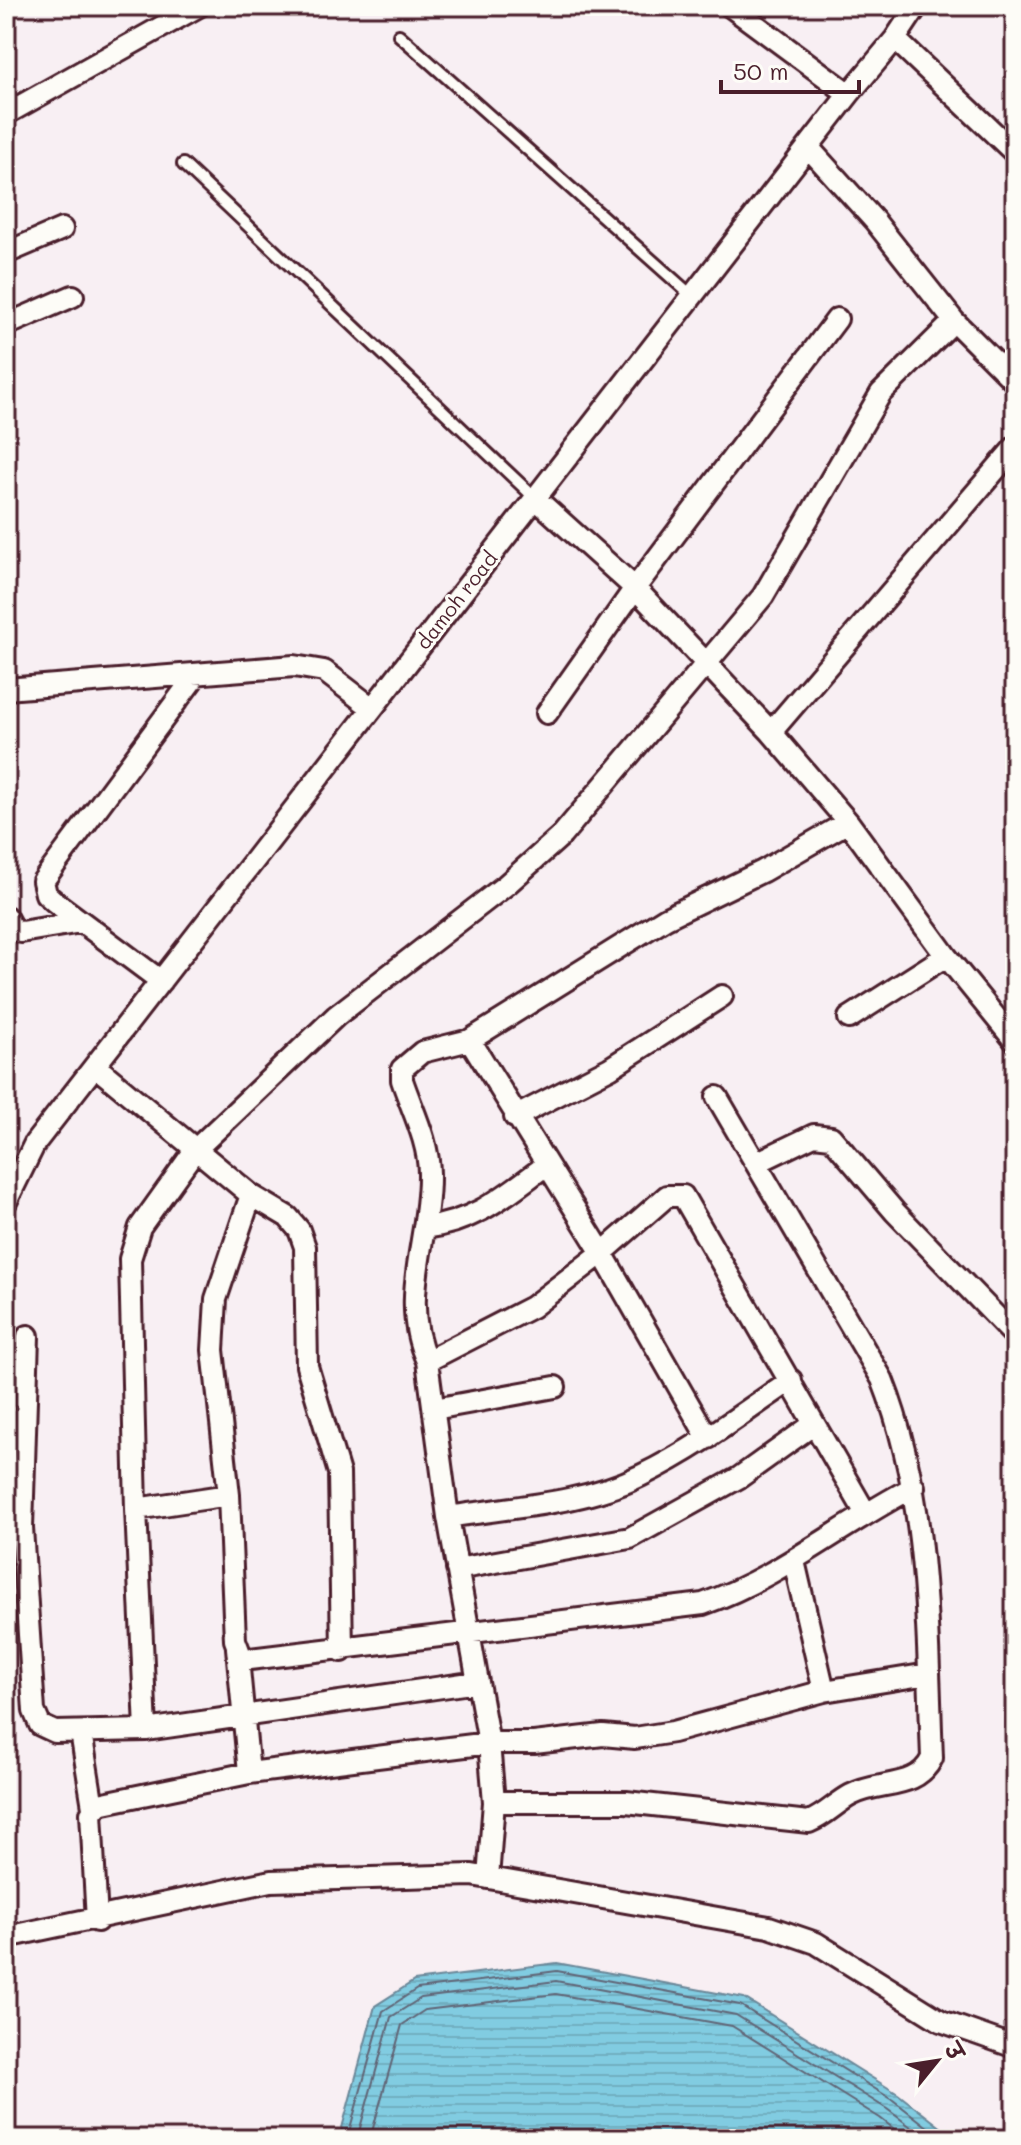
<svg xmlns="http://www.w3.org/2000/svg" width="1021" height="2145" font-family="Mali,'Playpen Sans Deva',sans-serif">
	<defs>
		<pattern id="water-rules" width="6" height="5" patternUnits="userSpaceOnUse" patternTransform="scale(2)"><rect width="6" height="5" fill="#81cce1"/><path d="M0 2.5h6" fill="none" stroke="#71afc1"/></pattern>
	</defs>
	<rect width="100%" height="100%" fill="#f8eff3"/>
	<filter id="ink" filterUnits="userSpaceOnUse"><feTurbulence type="fractalNoise" baseFrequency=".0125" numOctaves="2"/><feDisplacementMap in="SourceGraphic" scale="16" xChannelSelector="R" yChannelSelector="G"/><feConvolveMatrix kernelMatrix="1 2 1 2 8 2 1 2 1" color-interpolation-filters="sRGB"/></filter>
	<g filter="url(#ink)">
		<path fill="url(#water-rules)" stroke="#6b8798" stroke-width="2" d="M557,1963l187,35 154,96 58,45h-617l36,-133 39,-25z"/>
		<g fill="none" stroke-linecap="round" stroke-linejoin="round">
			<path stroke="#606474" stroke-width="2" d="M347,2139l36,-128 34,-22 140,-18 183,34 153,95 50,39
				M357,2139l34,-122 30,-19 135,-17 180,34 151,94 40,30
				M370,2139l32,-114 23,-15 131,-16 176,32 148,92 27,21"/>
			<g stroke="#4a1f2b" stroke-width="16">
				<path id="lane" d="M399,35l293,261
					M183,164l352,334"/>
			</g>
			<g stroke="#4a1f2b" stroke-width="26">
				<path id="street" d="M730,6l119,88
					M895,39l120,114
					M6,114l193,-108
					M808,147l66,73 80,101 61,61
					M6,253l56,-24
					M6,325l67,-29
					M535,498l100,90 136,144 77,90 98,134 69,85
					M6,689l288,-23 30,5 48,37
					M547,713l88,-125 202,-269
					M771,732l244,-285
					M6,917l7,13 8,2 60,-10
					M161,981l-106,-79 -9,-8 -3,-13 153,-206
					M849,1018l97,-62
					M470,1040l132,213 106,185
					M95,1066l156,129 37,22 11,13 6,17 2,119 32,107 3,178
					M515,1117l95,-49 112,-72
					M756,1163l58,-28 17,2 64,75 120,124
					M251,1195l-35,104 -3,51 16,145 6,145 6,16 9,3 453,-55c77,-27 139,-80 211,-117
					M6,1202l29,-59 814,-1049 46,-55 22,-33
					M425,1228c52,-7 79,-32 120,-62
					M28,1336l-6,192 12,183 6,14 15,7 91,-2 331,-48
					M427,1361l105,-54 70,-54 65,-57h16l182,316
					M434,1409l121,-22
					M136,1509l93,-14
					M448,1517c62,-10 135,-13 192,-41 54,-26 102,-62 151,-96
					M794,1561l30,130
					M457,1569l173,-31 110,-61 74,-53
					M237,1648l12,125
					M146,1730l-10,-221 -6,-250 10,-32 55,-77 141,-134 170,-131 56,-50 201,-239 118,-203 73,-72
					M81,1732l12,75
					M494,1802h132l183,20c17,-7 27,-19 42,-27 28,-15 66,-5 81,-37 -5,-126 -3,-260 -50,-379l-165,-282
					M488,1878l6,-76 -5,-59 -41,-226 -21,-156c-29,-62 3,-123 2,-187 0,-32 -17,-64 -27,-94v-11l20,-17 48,-12 196,-122 97,-47 85,-49
					M97,1921l-6,-108 8,-9 150,-31 240,-30h45l69,-8 32,3 38,-6 151,-41 104,-17
					M6,1937l265,-56 201,-6 297,52 47,16 125,78 74,26"/>
			</g>
			<use href="#lane" stroke="#fdfcf7" stroke-width="10"/>
			<use href="#street" stroke="#fdfcf7" stroke-width="20"/>
		</g>
	</g>
	<g text-anchor="middle" dominant-baseline="central" stroke-width="6" stroke-linejoin="round" paint-order="stroke">
		<g font-size="20" fill="#4a1f2b" stroke="#fdfcf7">
			<text transform="translate(456 600) rotate(-52)">damoh road</text>
		</g>
	</g>
	<rect width="1021" height="2145" fill="none" stroke="#fdfcf7" stroke-width="32"/>
	<rect x="16" y="16" width="989" height="2113" fill="none" stroke="#4a1f2b" stroke-width="3" filter="url(#ink)"/>
	<g transform="translate(937 2061) rotate(60)" stroke="#fdfcf7" stroke-width="6" paint-order="stroke">
	<path d="M0-6L14 30L0 20L-14 30Z" fill="#4a1f2b"/>
	<text y="-12" font-size="22" font-weight="bold" text-anchor="middle" fill="#4a1f2b">उ</text>
	</g>
	<path d="M721 80v12h138v-12" fill="none" stroke="#4a1f2b" stroke-width="4"/>
	<text x="733" y="80" font-size="24" fill="#4a1f2b" stroke="#fdfcf7" stroke-width="6" paint-order="stroke">50 m</text>
</svg>
